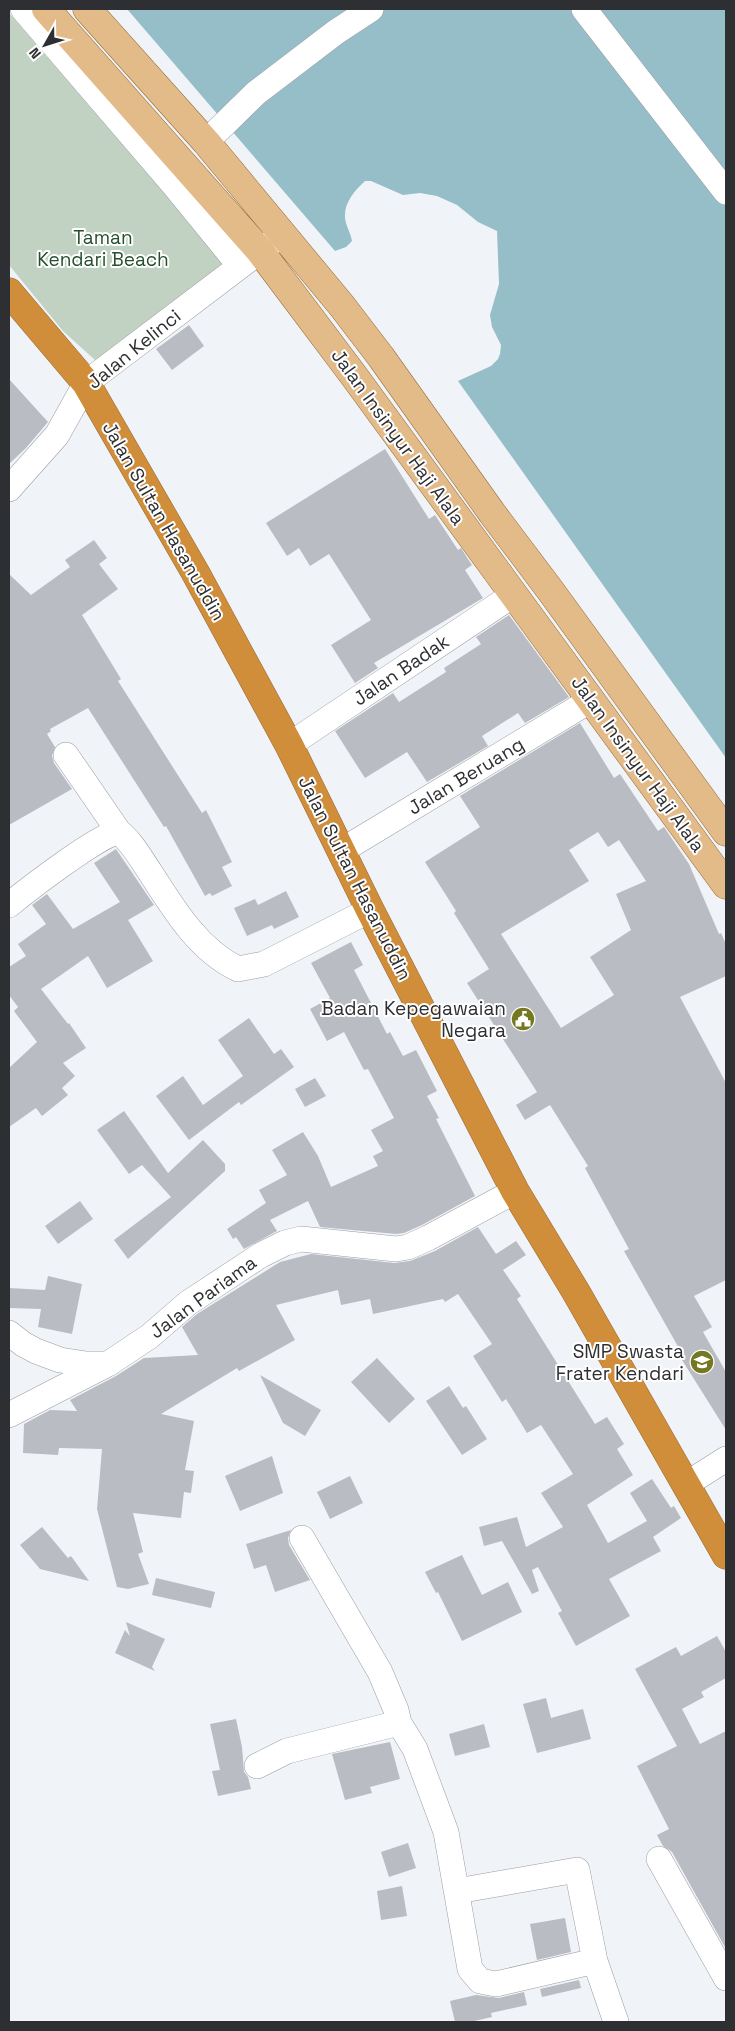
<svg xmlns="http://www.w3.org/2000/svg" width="735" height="2031" font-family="'Space Grotesk',sans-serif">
	<rect width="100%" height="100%" fill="#f0f4f9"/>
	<path fill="#c1d2c2" d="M9,13l145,168 80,83 -139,96 -32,-29 -54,-66z"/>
	<path fill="#96bec9" d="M127,9h599v749l-268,-377 33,-15 7,-7 2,-5 1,-9 -9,-18 -2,-12 9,-31 -2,-53 -19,-9 -21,-17 -20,-9 -17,-3 -17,2 -32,-14h-6c-13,12 -25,27 -18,45 2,6 4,9 5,15l-6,6 -11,4z"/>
	<path fill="#b9bcc2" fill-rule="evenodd" d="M189,325l15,21 -32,24 -16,-21z
		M9,379l39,43 -22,26 -17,16z
		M385,449l44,70 6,-4 23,35 3,-2 7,11 4,6 -7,5 18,28 -109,65 4,5 -23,15 -24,-38 40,-25 -42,-66 -19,12 -11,-18 -12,8 -21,-33z
		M94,540l13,18 -8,6 19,25 -36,26 39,64 -3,2 84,132 4,-3 26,52 -10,5 10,19 -20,10 -2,-3 -5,3 -39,-70 -2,1 -76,-119 -38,21 1,2 -4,3 8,13 -3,9 2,7 18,26 -63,36v-251l22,21 39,-28 -5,-7z
		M509,615l60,82 -44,26 -7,-10 -36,23 6,10 -61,36 -20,-30 -42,26 -30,-47 58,-38 6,9 47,-30 -2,-4 37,-24 -5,-7z
		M580,723l34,55 6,-4 38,57 6,-4 25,37 30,70 2,-1 5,11v32l-46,21 46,86v197l-32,16 18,31 -9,5 23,40v58l-49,-78 3,-2 -56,-99 5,-2 -44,-81 3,-2 -38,-61 -25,15 -9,-15 21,-13 -70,-109 22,-14 -35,-56 2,-2 -31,-49 55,-35 -20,-31zM598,832l10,15 11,-7 27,41 -30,13 15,36 -41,27 24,38 -53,33 -60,-94 88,-53 -20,-31z
		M116,849l38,56 -26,15 25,41 -46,27 -19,-32 -47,33 27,35 1,-1 17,25 -23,15 12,13 -13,12 6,7 -26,21 -6,-8 -27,19v-59l28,-26 -23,-31 4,-4 -9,-12v-28l17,-11 -8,-12 28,-20 -14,-19 15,-11 26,35 47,-27 -26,-39z
		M286,891l13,26 -25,12 -2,-4 -25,11 -13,-28 21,-9 3,6z
		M351,942l12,23 -9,5 33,64 3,-2 13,24 13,-6 21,41 -10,5 12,22 -3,1 39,77 -53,29 -18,8 -8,1 -76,-7 -12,-26 -38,19 7,11 -33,18 -8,-12 -3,2 -6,-10 39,-26 -7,-13 28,-15 -15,-25 31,-18 15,24 13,31 47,-21 -5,-10 10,-5 -12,-21 23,-12 -26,-49 -4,1 -20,-38 -17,9 -17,-32 20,-11 -19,-35z
		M249,1018l25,36 7,-5 13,18 -53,38 -2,-3 -50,38 -33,-44 27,-20 20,29 40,-29 -25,-36z
		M315,1078l11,18 -21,11 -10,-18z
		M124,1111l44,62 35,-33 22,24v7l-97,88 -14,-19 57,-43 -29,-32 -13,9 -32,-44z
		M80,1201l13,18 -35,25 -13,-18z
		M478,1227l18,27 20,-13 10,14 -23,15 18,26 -4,3 78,125 12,-7 17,27 -7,5 16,26 -46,30 21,38 39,-22 -17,-28 22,-14 19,29 3,-2 7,12 -28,19 8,14 -52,28 21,37 -54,30 -18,-33 4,-2 -24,-44 -6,3 7,21 -7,3 -30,-53 -18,5 -5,-19 38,-10 9,30 37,-20 -22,-34 32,-19 -32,-49 -14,8 -21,-34 -4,3 -29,-46 19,-12 -34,-50 -13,8 -2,-3 -70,15 -3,-15 -29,6 -3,-15 -62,15 19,35 -56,31 -2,-3 -76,46 33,7 -9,49 9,1 -3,22 -7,-1 -3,26 -48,-5 10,39 -5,2 11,30 -21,5 -11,-2 -20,-78 5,-60 -43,-1 -1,7 -35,-2 1,-29 26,-14 27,1 -7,-11 46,-24 28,-18 54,-3 -16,-28 15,-13 83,-52 31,-8 83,9 16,-2 25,-10z
		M48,1276l34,8 -10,50 -34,-7 3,-18 -32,-1v-20l36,2z
		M377,1358l38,41 -26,24 -38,-41z
		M260,1375l61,35 -16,26 -22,-13z
		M449,1386l14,22 3,-2 21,33 -25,16 -36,-54z
		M272,1456l11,37 -43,18 -15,-35z
		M350,1476l13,27 -33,16 -13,-27z
		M42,1527l26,31 3,-2 18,25 -49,-12 -20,-24z
		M291,1530l-3,8 1,7 21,35 -35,12 -9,-27 -12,4 -8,-25z
		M462,1555l20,40 26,-13 14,30 -60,29 -24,-49 -2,1 -11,-21z
		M156,1578l59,14 -4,16 -59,-13z
		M126,1622l39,17 -13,28 3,4 -40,-18 10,-23 5,6z
		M717,1636l9,16v26l-25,14 3,5 -22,12 18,35 26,-13v218l-54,-97 -9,-6 -6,-11 12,-6 -32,-63 40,-20 -42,-77 41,-22 5,9z
		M546,1698l5,20 32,-9 8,30 -54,14 -14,-49z
		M236,1719l6,28 2,25 4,5 3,12 -33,7 -6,-25 8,-1 -10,-46z
		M484,1724l6,23 -35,9 -6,-22z
		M390,1742l10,37 -30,8 2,6 -27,7 -13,-46z
		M408,1843l8,25 -27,9 -8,-25z
		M402,1886l5,30 -26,4 -4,-29z
		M565,1918l6,34 -34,8 -7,-36z
		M579,1980l2,8 -39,9 -2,-8z
		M524,1992l3,13 -36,8 1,4 -22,5h-15l-5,-21 26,-6 23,3z"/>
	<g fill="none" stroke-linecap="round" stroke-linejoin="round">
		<g stroke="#999ca2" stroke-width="26">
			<path id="minor" d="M23,9l151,176 66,81
				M584,9l142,183
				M206,142l50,-49 80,-61 35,-23
				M9,489l48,-54 29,-52 190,-144
				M289,745l224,-150
				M66,755l53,77
				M341,851l250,-151
				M9,905c17,-14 92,-72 110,-73 13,10 22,27 31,40 23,36 48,78 88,97l26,-5 106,-54
				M9,1333l14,11 13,7 24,9 26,4h22l42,-28 38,-33 73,-48 24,-12 16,-4 95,10 12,-2 20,-9 87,-47
				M9,1415l97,-50
				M685,1485l41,-26
				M302,1538l78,134 16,38 3,13 16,26 31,83 24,137 10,12 16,3 99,-23
				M257,1766l30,-15 112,-28
				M659,1859l67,119
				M457,1891l120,-21 18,91 21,61"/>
		</g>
		<g stroke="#976c37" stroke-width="29">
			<path id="major" d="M46,9l214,242 94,125 372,509
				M87,9l119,133 136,164 39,51 111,156 58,77 176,242"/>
		</g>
		<g stroke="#976c37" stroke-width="29">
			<path id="highway" d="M9,292l77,91 109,189 94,173 81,165 145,281 61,101 150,263"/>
		</g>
		<use href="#minor" stroke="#fff" stroke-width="25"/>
		<use href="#major" stroke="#e3bb89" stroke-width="28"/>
		<use href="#highway" stroke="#d08d3a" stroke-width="28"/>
	</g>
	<defs>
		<g id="civic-disc" transform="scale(1.25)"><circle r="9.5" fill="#737821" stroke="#fff"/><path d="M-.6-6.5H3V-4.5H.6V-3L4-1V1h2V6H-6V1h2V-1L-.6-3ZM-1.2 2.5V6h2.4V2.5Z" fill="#fff"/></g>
		<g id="school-disc" transform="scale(1.25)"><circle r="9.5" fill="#737821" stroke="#fff"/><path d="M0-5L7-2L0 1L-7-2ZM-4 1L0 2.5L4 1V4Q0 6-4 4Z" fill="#fff"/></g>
	</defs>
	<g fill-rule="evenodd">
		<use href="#civic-disc" x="523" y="1019"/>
		<use href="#school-disc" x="702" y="1362"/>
	</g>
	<g text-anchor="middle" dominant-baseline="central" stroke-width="4" stroke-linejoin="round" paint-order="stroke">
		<g font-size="19" fill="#264f2c" stroke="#fff">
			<text x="103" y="237">Taman<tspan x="103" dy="22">Kendari Beach</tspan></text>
		</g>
		<g font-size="19" fill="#2e2f32" stroke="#fff">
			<text transform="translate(134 349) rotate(-39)">Jalan Kelinci</text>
			<text transform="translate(398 437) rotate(54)">Jalan Insinyur Haji Alala</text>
			<text transform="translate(164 521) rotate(60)">Jalan Sultan Hasanuddin</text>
			<text transform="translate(401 670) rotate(-34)">Jalan Badak</text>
			<text transform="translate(638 764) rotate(54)">Jalan Insinyur Haji Alala</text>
			<text transform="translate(466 776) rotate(-31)">Jalan Beruang</text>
			<text transform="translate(355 878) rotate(63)">Jalan Sultan Hasanuddin</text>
			<text transform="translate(203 1297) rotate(-36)">Jalan Pariama</text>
		</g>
		<g font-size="19" fill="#2e2f32" stroke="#fff" text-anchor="end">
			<text x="506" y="1008">Badan Kepegawaian<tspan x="506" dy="22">Negara</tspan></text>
			<text x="684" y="1351">SMP Swasta<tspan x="684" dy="22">Frater Kendari</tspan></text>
		</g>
	</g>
	<rect width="735" height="2031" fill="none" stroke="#2e2f32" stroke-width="20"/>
	<g transform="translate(45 45) rotate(231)" stroke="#ffffff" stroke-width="4" paint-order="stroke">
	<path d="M0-4L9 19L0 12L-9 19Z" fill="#2e2f32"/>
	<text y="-8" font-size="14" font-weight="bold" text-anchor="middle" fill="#2e2f32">N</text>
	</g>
</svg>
